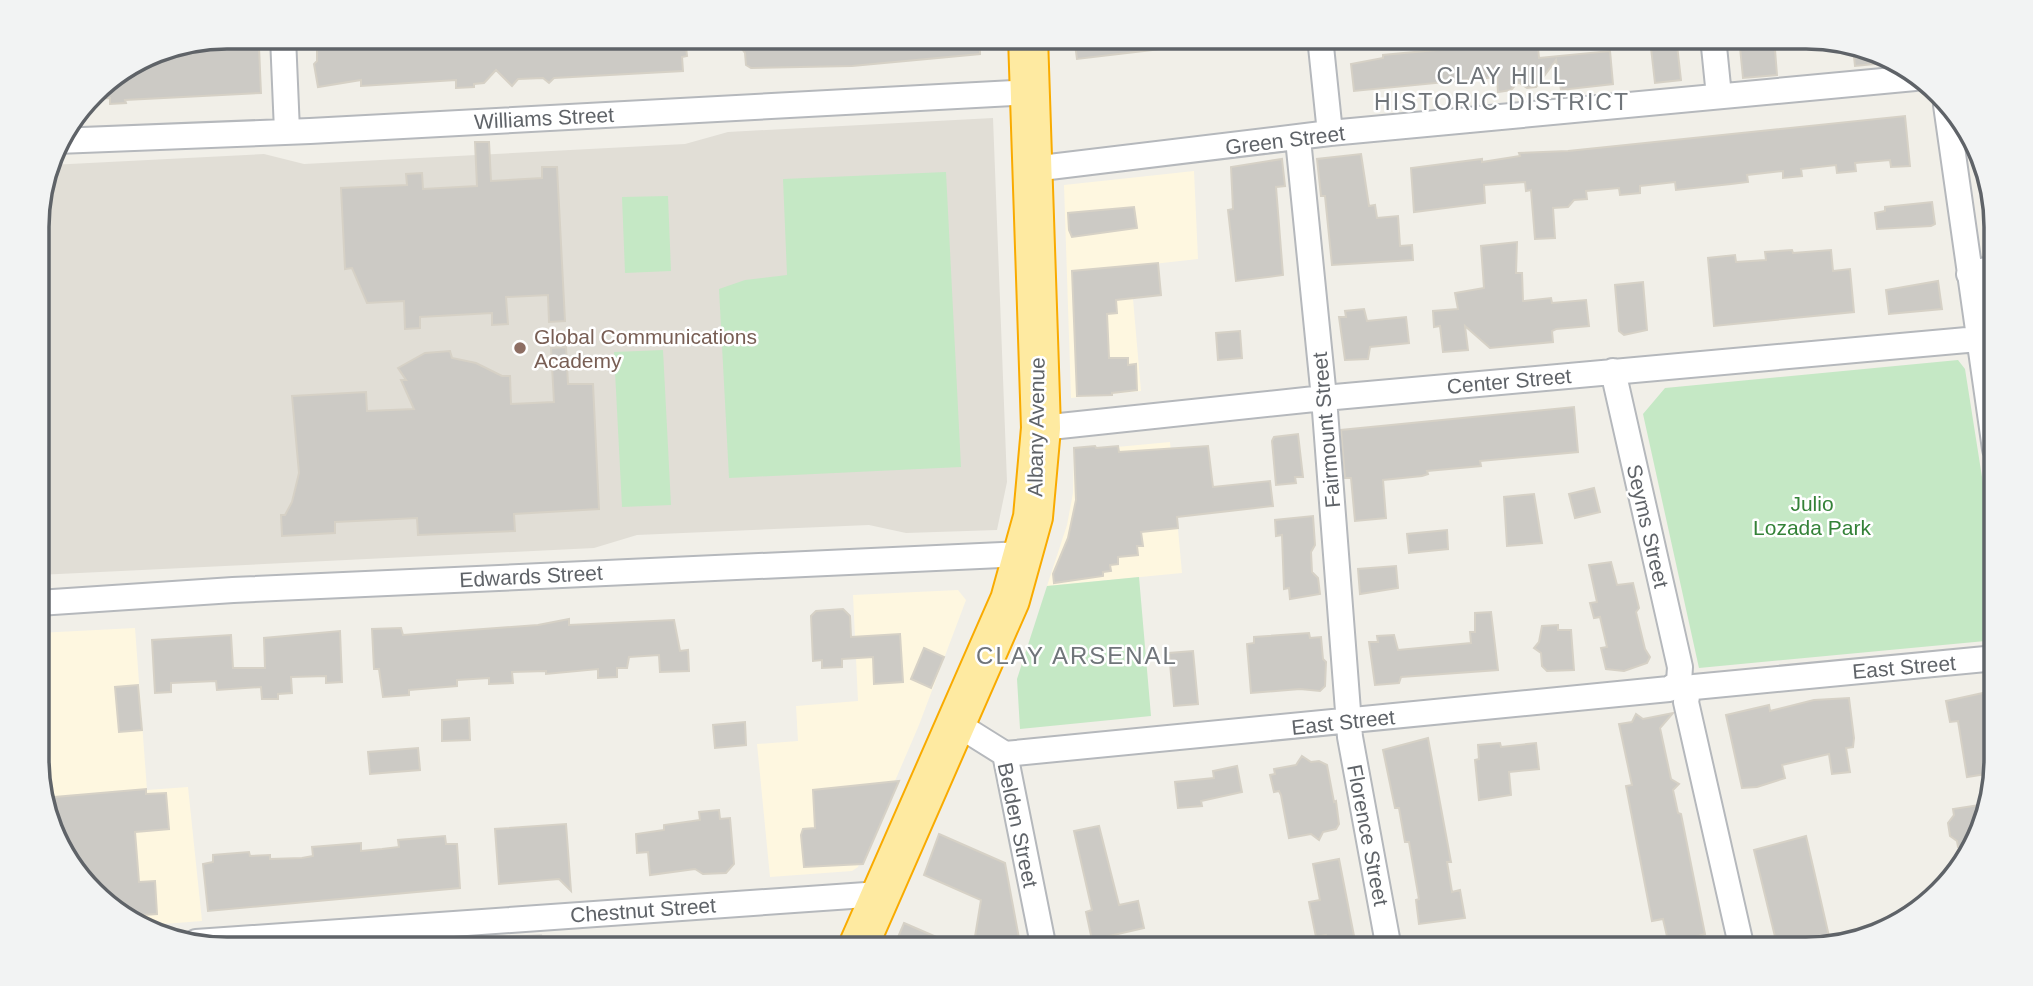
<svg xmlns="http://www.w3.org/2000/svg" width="2033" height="986" font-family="Arial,sans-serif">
	<rect width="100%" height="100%" fill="#f1efe8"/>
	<path fill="#fef7e0" d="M1194,171l4,88 -45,5 -9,24v9l-11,2 8,92 -70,7 -7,-213z
		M1170,442l12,131 -135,13 20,-61 6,-32 1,-42z
		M958,590l8,10 -47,125 -61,142 -6,4 -82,6 -13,-133 41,-3 -2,-35 62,-5 -5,-106z
		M135,628l12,162 41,-3 14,134 -64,5 -62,-51 -38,-90v-152z"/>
	<path fill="#e0deda" d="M542,934l1,15h-44l-1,-12z"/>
	<path fill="#e1ded6" d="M993,118l14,364 -10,48 -91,3 -37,-8 -232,10 -43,13 -556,27 -1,-361 13,-49 214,-11 40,10 381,-20 43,-12z"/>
	<path fill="#c5e8c5" d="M946,172l15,295 -232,11 -10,-189 26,-9 42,-5 -4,-96z
		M668,196l3,75 -46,2 -3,-76z
		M663,350l8,155 -49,2 -8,-155z
		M1958,360l7,9 31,197v74l-297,28 -56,-254 22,-26z
		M1139,577l12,139 -131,13 -3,-50 30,-93z"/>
	<path fill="#cccac5" stroke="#d6d1c6" stroke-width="2" d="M330,37h355l2,19 -5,1 1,14 -129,7 -5,5 -6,-5 -25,1 -6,7 -16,-16 -12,13 -10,1v3l-18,1v-8l-95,6v-6l-43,7 -4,-23 3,-3v-22z
		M733,37h247v17l-128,12 -101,2 -5,-3 -1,-12z
		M1074,37h102l1,10 -100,12z
		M1488,37h49l2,21 71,-7 3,33 -52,6 -5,-30 -20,27 -9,1 -9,-6 -7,8 -13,2 -1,-15 -143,14 -3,-27 32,-6v-3l106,-10z
		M1739,37h35l3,38 -34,3z
		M1673,40l1,5h3l4,35 -26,3 -4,-35h4l-1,-6z
		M259,47l2,46 -136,7 1,3 -16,1v-6l-20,1 11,-15 53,-33z
		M1853,47l37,9 6,6 -41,4z
		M1905,116l5,50 -19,1 -1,-7 -35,3 1,8 -19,2 -1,-8 -35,4 1,7 -19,2v-7l-36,4 1,7 -17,2 -55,6 -1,-8 -35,4v7l-20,2 -1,-7 -33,3 1,8 -13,1 -6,7 -15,1 2,30 -20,1 -4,-49 -5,1 -1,-9 -41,3 1,18 -71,9 -3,-44 71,-9v3l38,-6 -1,-3 49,-2z
		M475,142h14l2,39 51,-3v-11h15l8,154 -16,1 -1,-27 -42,2 2,27 -16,1v-12l-72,4v11l-15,1 -1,-28 -37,2 -15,-35 -7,1 -4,-81 66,-3 -1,-11 16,-1 1,16 54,-3z
		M1361,154l8,52 6,-1 2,13 21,-2 2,30 12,-1 1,15 -81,5 -7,-69h-4l-4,-37z
		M1282,159l3,27 -9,1 7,88 -47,6 -8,-71 5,-1 -2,-42z
		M1932,202l3,22 -4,2 -54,3 -2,-16 10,-2v-4z
		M1134,207l3,21 -65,9 -3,-7 -1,-17z
		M1517,242l-1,31h6l1,28 28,-3 1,5 34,-3 3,26 -33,3 -4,2 1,11 -63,6 -25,-22 3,24 -25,2 -3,-26 -6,1 -1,-16 25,-2 -3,-16 29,-5 -3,-42z
		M1792,250l1,3 38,-3 2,21 17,-2 4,43 -140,14 -6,-68 27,-3 1,7 30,-2 -1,-8z
		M1158,263l3,32 -45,5 1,13 -10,1 2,44h19v7l8,-1 1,26 -25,3v2l-35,1 -5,-125z
		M1938,281l4,28 -53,5 -3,-24z
		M1643,282l4,48 -23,5 -5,-4 -4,-46z
		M1364,309l3,12 39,-4 3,26 -39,4 -2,12 -23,1 -6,-43h7l-1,-6z
		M1240,331l2,27 -24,2 -2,-27z
		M566,347l2,37h25l6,125 -85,5 1,17 -97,4 -1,-17 -82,4v11l-53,3 -1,-21h4l7,-13 7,-29 -7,-77 74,-4 1,19 47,-2 -13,-29h5l-8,-12 27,-15 25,-2 2,7 24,5 26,13h8l1,28 43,-2 -3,-54z
		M1574,407l4,45 -98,9 1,5 -54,5 1,3 -6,2 -39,4 3,38 -31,3 -4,-43h-6l-4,-48z
		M1298,434l5,43h-8l1,6 -20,2 -4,-44 2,-4z
		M1095,446l1,2 22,-2 1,6 89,-6 5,41 57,-6 3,25 -96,11 1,11 -37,4 2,14h-6l1,9 -20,2v7l-8,1 1,6 -8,1v4l-49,7 -1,-9 15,-36 8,-38 -2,-52z
		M1594,488l6,24 -25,6 -6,-24z
		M1534,494l8,49 -35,3 -3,-49z
		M1313,516l2,29 -4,7 1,20 6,6 2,16 -30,5 -1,-11 -5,1 -2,-54 -6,1 -1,-16z
		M1447,530l1,19 -39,4 -2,-19z
		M1611,562l6,23 16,-2 6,25 -3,4 9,37 5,8 -3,6 -23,8 -18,-2 -5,-21 6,-1 -7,-30 -6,1 -4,-15 7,-1 -8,-37z
		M1396,566l2,22 -38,6 -2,-25z
		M843,609l7,7 1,21 49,-3 3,48 -29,2 -1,-27 -31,2v8l-20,1v-8l-9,1 -2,-45 5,-5z
		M1491,612l7,58 -97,7 -2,6 -24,2 -6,-43h9l-1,-6 17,-1 4,15 73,-7 -1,-11h5v-19z
		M569,619v6l105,-5 6,31 8,-1 1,21 -29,1 -1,-17 -30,2 -2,11h-10v9l-19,1v-9l-52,5v-3l-34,1 1,11 -24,1v-6l-32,2v6l-48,4v5l-26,2 -4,-28h-5l-2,-40 29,-1 2,7 135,-10z
		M1558,625v5h13l3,40 -27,1 -5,-5 -1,-13 -7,-5 5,-6 3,-16z
		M340,631l2,51 -16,1v-7l-35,1 1,16 -14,1v5h-16l-1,-12 -44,3 -1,-9 -45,2v9l-16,1 -3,-53 79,-5 2,33h32l-1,-30z
		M1309,633l1,5 11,-1 2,22 3,3 -1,24 -5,5 -20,-2 -49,4 -4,-49 7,-1v-6z
		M924,648l20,9 -13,31 -20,-9z
		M1193,651l5,53 -24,2 -5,-53z
		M138,685l4,45 -23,2 -4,-45z
		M1992,691l4,29 -3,53 -26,4 -9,-56 -8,1 -4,-21z
		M1849,698l5,40 -1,9 -7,1 4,24 -18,2 -3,-20 -47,11 3,13 -28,9 -15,1 -16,-73 43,-10 1,6 44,-11z
		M1673,713l-13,15 11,51 8,5 -6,6 2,9 3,14 3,1 24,120 -36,11 -6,-26 -11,2 -26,-135 6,-1 -13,-61 13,-2 4,-8 7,5z
		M469,718l1,22 -28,1v-21z
		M745,722l1,23 -31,3 -2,-23z
		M1428,738l23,124h-4l5,30 8,-2 5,28 -46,6 -3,-24 3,-1 -10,-57h-4l-6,-34h-4l-12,-58z
		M1500,743l1,4 35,-4 3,26 -30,3 2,23 -32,5 -4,-40 4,-1 -1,-14z
		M418,748l2,22 -50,4 -2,-22z
		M1302,756l9,6 8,-1 8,4 7,37 2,-1 3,23 -3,5 -13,3 -4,8 -8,-6 -22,4 -8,-43 -2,-4 -5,1 -4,-17 5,-1 -1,-5 22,-4z
		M1237,766l5,26 -41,9 1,5 -24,2 -3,-26 39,-4 -1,-7z
		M899,781l-36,83 -59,3 -3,-32 2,-6 12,-1 -2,-38z
		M146,789v5l20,-1 3,36 -34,3 4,50 16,-1 2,33 -31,2 -50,-41 -8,-20 -2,-21h-7l-1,-3 -3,-34z
		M1986,804l-9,39 -19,4 -1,-6 -7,-5 -2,-13 6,-8 -1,-6z
		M719,810l1,9 10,-1 4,46 -8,9 -23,1 -8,-5 -45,6 -2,-23 -11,1 -1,-19 28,-4v-5l36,-5 -1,-8z
		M566,824l5,67 -12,-12 -60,5 -4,-55z
		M1099,826l20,79 19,-4 6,27 -52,12 -6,-28 6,-2 -18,-79z
		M939,834l66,29 16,86h-48l8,-49 -57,-25z
		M445,836l1,8h11l3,44 -252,23 -5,-47 10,-2v-7l36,-3 1,4 20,-1v4l32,-1 11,-2 -1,-9 49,-4v8l21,-2 17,-2 -1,-7z
		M1806,836l25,109 -13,4h-40l-24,-99z
		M1339,859l16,82 1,8h-27l-3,-14 -10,2 -7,-35 11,-2 -7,-36z
		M904,923l60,26h-71z"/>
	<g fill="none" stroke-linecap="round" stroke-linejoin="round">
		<g stroke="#b5b8bc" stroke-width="28">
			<path id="minor" d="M283,37l4,94
				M1320,37l10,96
				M1713,37l6,59
				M1946,105l49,344
				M1298,139l26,259 26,339 39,212
				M57,141l253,-10 721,-39
				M1033,169l297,-36 585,-55
				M1969,274l26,-6
				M1041,428l283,-30 654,-59
				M38,603l195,-13 791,-36
				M957,724l48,30 39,195
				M1005,754l664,-65 10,-7 1,-15 -67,-296
				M196,942l684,-48
				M1742,949l-56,-247 2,-11 6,-4 302,-29"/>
		</g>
		<g stroke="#f9ab00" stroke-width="42">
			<path id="trunk" d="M857,949l153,-349 23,-83 8,-89 -13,-391"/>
		</g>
		<use href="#minor" stroke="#fff" stroke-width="24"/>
		<use href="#trunk" stroke="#feeaa1" stroke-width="38"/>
	</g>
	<circle fill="#8d6e63" stroke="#fff" stroke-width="2.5" cx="520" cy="348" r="7"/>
	<g text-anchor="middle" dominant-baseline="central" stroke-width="5" stroke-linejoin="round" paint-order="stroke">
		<g font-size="21" fill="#5f6368" stroke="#fff">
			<text transform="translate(544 118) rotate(-3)">Williams Street</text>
			<text transform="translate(1285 140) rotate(-7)">Green Street</text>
			<text transform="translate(1509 381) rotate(-5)">Center Street</text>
			<text transform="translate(1036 427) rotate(-89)">Albany Avenue</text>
			<text transform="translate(1326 430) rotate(-95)">Fairmount Street</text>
			<text transform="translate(1648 526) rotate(77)">Seyms Street</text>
			<text transform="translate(531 576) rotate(-3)">Edwards Street</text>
			<text transform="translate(1904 667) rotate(-5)">East Street</text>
			<text transform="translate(1343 722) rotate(-6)">East Street</text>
			<text transform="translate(1018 825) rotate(78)">Belden Street</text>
			<text transform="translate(1368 835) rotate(79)">Florence Street</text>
			<text transform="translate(643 910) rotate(-4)">Chestnut Street</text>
		</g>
		<g font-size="21" fill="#785e54" stroke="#fff" text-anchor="start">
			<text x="534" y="336">Global Communications<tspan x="534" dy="24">Academy</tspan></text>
		</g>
		<g font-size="21" fill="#348238" stroke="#fff">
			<text x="1812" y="503">Julio<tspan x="1812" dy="24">Lozada Park</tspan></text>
		</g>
		<g font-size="23" letter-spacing="2" fill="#70757a" stroke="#fff">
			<text x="1502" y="76">CLAY HILL<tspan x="1502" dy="26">HISTORIC DISTRICT</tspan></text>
		</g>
		<g font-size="24" letter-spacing="2" fill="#70757a" stroke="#fff">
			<text x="1077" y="655">CLAY ARSENAL</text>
		</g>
	</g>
	<path d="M0 0H2033V986H0ZM227 49H1806A178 178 0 0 1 1984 227V759A178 178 0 0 1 1806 937H227A178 178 0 0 1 49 759V227A178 178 0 0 1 227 49Z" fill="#f2f3f3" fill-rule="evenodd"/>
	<path fill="none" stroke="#5f6368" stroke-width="3.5" d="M227 49H1806A178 178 0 0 1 1984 227V759A178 178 0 0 1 1806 937H227A178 178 0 0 1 49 759V227A178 178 0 0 1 227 49Z"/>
</svg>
